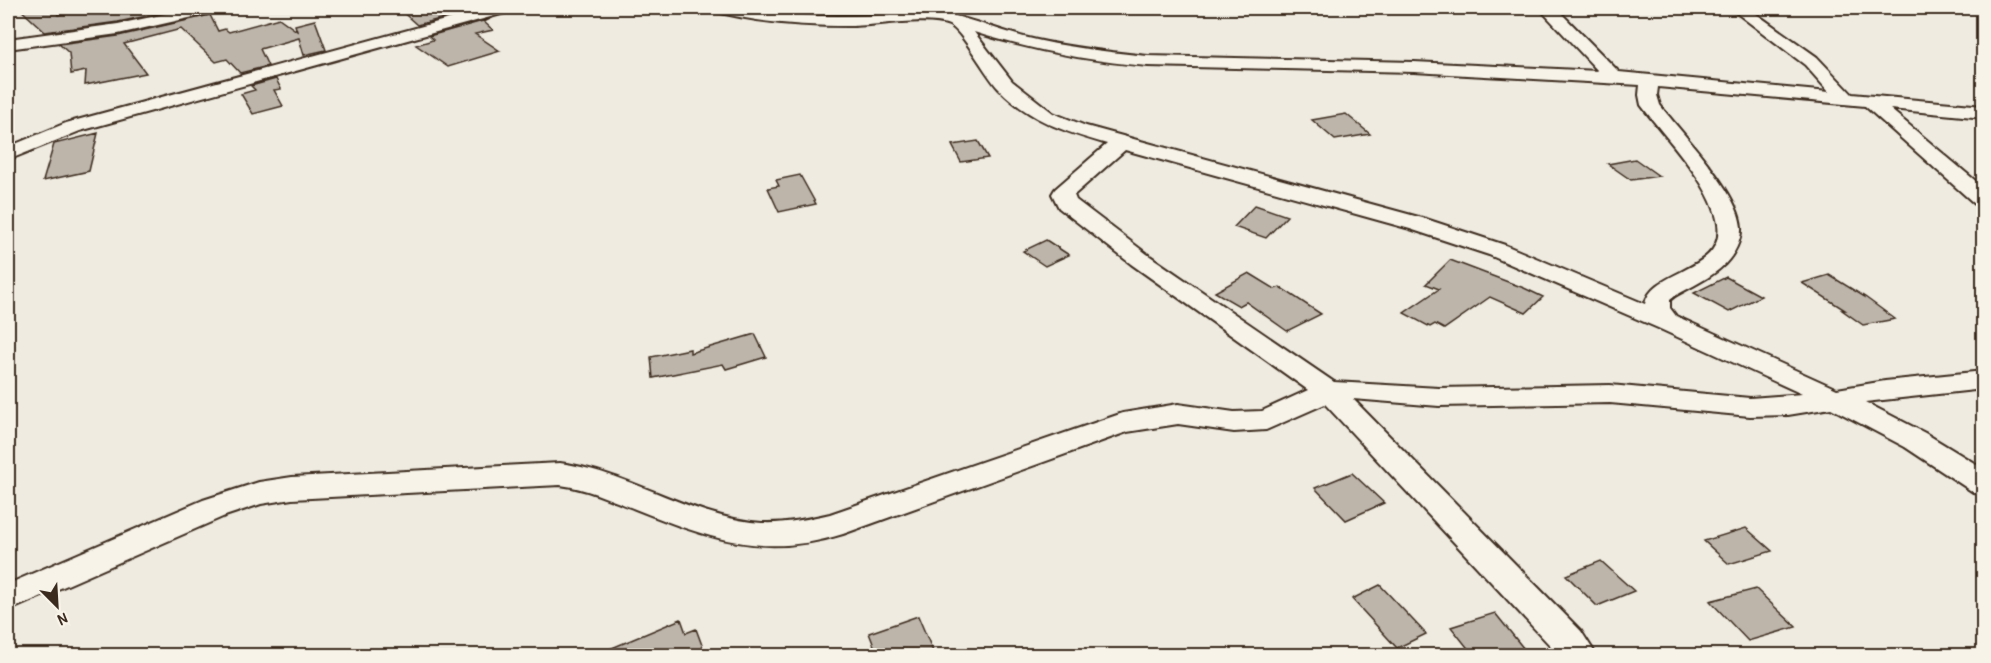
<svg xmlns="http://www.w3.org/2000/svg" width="1991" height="663" font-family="'Patrick Hand',sans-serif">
	<rect width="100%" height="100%" fill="#efebe0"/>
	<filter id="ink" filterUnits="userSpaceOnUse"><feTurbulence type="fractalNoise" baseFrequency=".0167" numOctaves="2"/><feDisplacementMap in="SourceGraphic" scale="12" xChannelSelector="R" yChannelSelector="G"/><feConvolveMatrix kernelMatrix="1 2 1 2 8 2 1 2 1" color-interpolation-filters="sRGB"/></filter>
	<g filter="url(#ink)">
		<path fill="#bdb5aa" stroke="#3b2a1e" stroke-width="1.5" d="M19,8h36l3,7 33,-7h94l-67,14 -73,10z
			M398,8h84l-65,17z
			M210,15l8,16 7,-2 4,3 50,-14 18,13 -2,-6 20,-5 11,30 -22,5 -5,-17 -39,11 8,17 -28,7 -13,-14 -11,3 -35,-33 -57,15 22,29 -61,12 1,-14 -15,3 -2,-21 -10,-9 59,-8z
			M490,19l-6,3 9,8 -18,4 25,17 -52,16 -32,-22 17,-5 -4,-4z
			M276,79l5,10 -7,1 9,16 -30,8 -12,-20 14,-4 -4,-4z
			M1346,114l24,20 -35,6 -23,-20z
			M98,133l-9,38 -46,10 11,-37z
			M978,141l10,17 -27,4 -9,-17z
			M1635,159l24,17 -28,4 -23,-16z
			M800,175l16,29 -37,8 -11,-24 11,-2 -3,-6z
			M1255,205l32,11 -21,22 -32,-11z
			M1046,240l23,15 -24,11 -22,-15z
			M1450,260l74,28 19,9 -17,16 -36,-16 -46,32 -9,-5 -5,3 -26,-14 35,-24 -13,-5z
			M1249,273l26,16 5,-2 41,27 -34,17 -41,-29 -7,4 -24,-14z
			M1829,275l36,22 30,22 -32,6 -21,-15h3l-43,-27z
			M1726,277l35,19 -32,16 -35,-19z
			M755,334l11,23 -40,12 -3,-5 -70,14 -2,-21 39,-8v4z
			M1352,473l32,30 -38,17 -31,-32z
			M1746,528l26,23 -43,13 -25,-23z
			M1601,561l33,30 -37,15 -31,-31z
			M1380,585l46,49 -29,14 -45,-49z
			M1756,589l40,38 -48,14 -38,-40z
			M1495,613l29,36 -18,7h-32l-23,-29z
			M918,616l17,40h-57l-9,-23z
			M681,619l5,14 10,-4 10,27h-113z"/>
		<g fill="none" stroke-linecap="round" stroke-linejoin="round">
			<g stroke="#3b2a1e" stroke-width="4">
				<path id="street" d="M194,8h28l-2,3 -102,23 -110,15v-10l110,-15z
					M489,8h25l-2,3 -432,120 -72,29v-13l58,-24z
					M711,8c29,-3 58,5 88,7 37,2 74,1 111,-2l-5,-2 -2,-3c42,0 81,18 121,29 40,10 83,15 124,19l266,6 184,9 -59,-63h17l63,64 210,20 -24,-27 -75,-57h18l69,49 35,37 132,12v12l-94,-9 94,79v18l-8,-1 -111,-99 -207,-19 -1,8 3,10c21,28 79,87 81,122 1,13 -7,28 -16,37 -14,14 -33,22 -50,32l-5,4v8l6,8 161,73 48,-8 99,-10v18l-119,13 60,31 59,36v26l-11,-3 -68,-45 -74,-39 -43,7 -38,1 -140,-13 -171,3 -86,-7 228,232 16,25h-37l-235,-252 -59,26 -32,2 -56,-8 -51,8 -284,102c-82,26 -137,3 -213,-27 -24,-9 -44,-19 -70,-22l-268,14 -31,5 -36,12 -217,95v-27l195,-84 56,-18 33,-5 268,-14c70,9 131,55 202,60 23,1 46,-4 68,-9l293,-101 55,-9 56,8 28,-1 46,-21 -177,-126 -72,-56 -7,-14 3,-5 52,-45c-41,-12 -77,-23 -108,-55 -13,-13 -37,-59 -50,-64 -21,-9 -74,1 -100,1 -46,0 -91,-3 -136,-15zM974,32c57,18 115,29 174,34l266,6 226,13 -1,10 2,10c24,33 71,79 77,119 7,49 -66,44 -73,80l-140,-59 -79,-26 -340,-93 -33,-13 -41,-32zM1125,150l285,79 79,26 169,73 144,66 -52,4 -140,-13 -171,3 -105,-6 -187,-128 -71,-54 -2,-5z"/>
			</g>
			<use href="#street" fill="#f7f3e8" fill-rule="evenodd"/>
		</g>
	</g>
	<rect width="1991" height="663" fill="none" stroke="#f7f3e8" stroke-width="30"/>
	<rect x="15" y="15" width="1961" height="633" fill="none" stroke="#3b2a1e" stroke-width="2" filter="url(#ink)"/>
	<g transform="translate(57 606) rotate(156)" stroke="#f7f3e8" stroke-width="4.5" paint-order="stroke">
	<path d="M0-4.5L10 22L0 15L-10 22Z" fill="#3b2a1e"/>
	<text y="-9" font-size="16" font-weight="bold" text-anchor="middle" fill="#3b2a1e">N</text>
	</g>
</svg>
